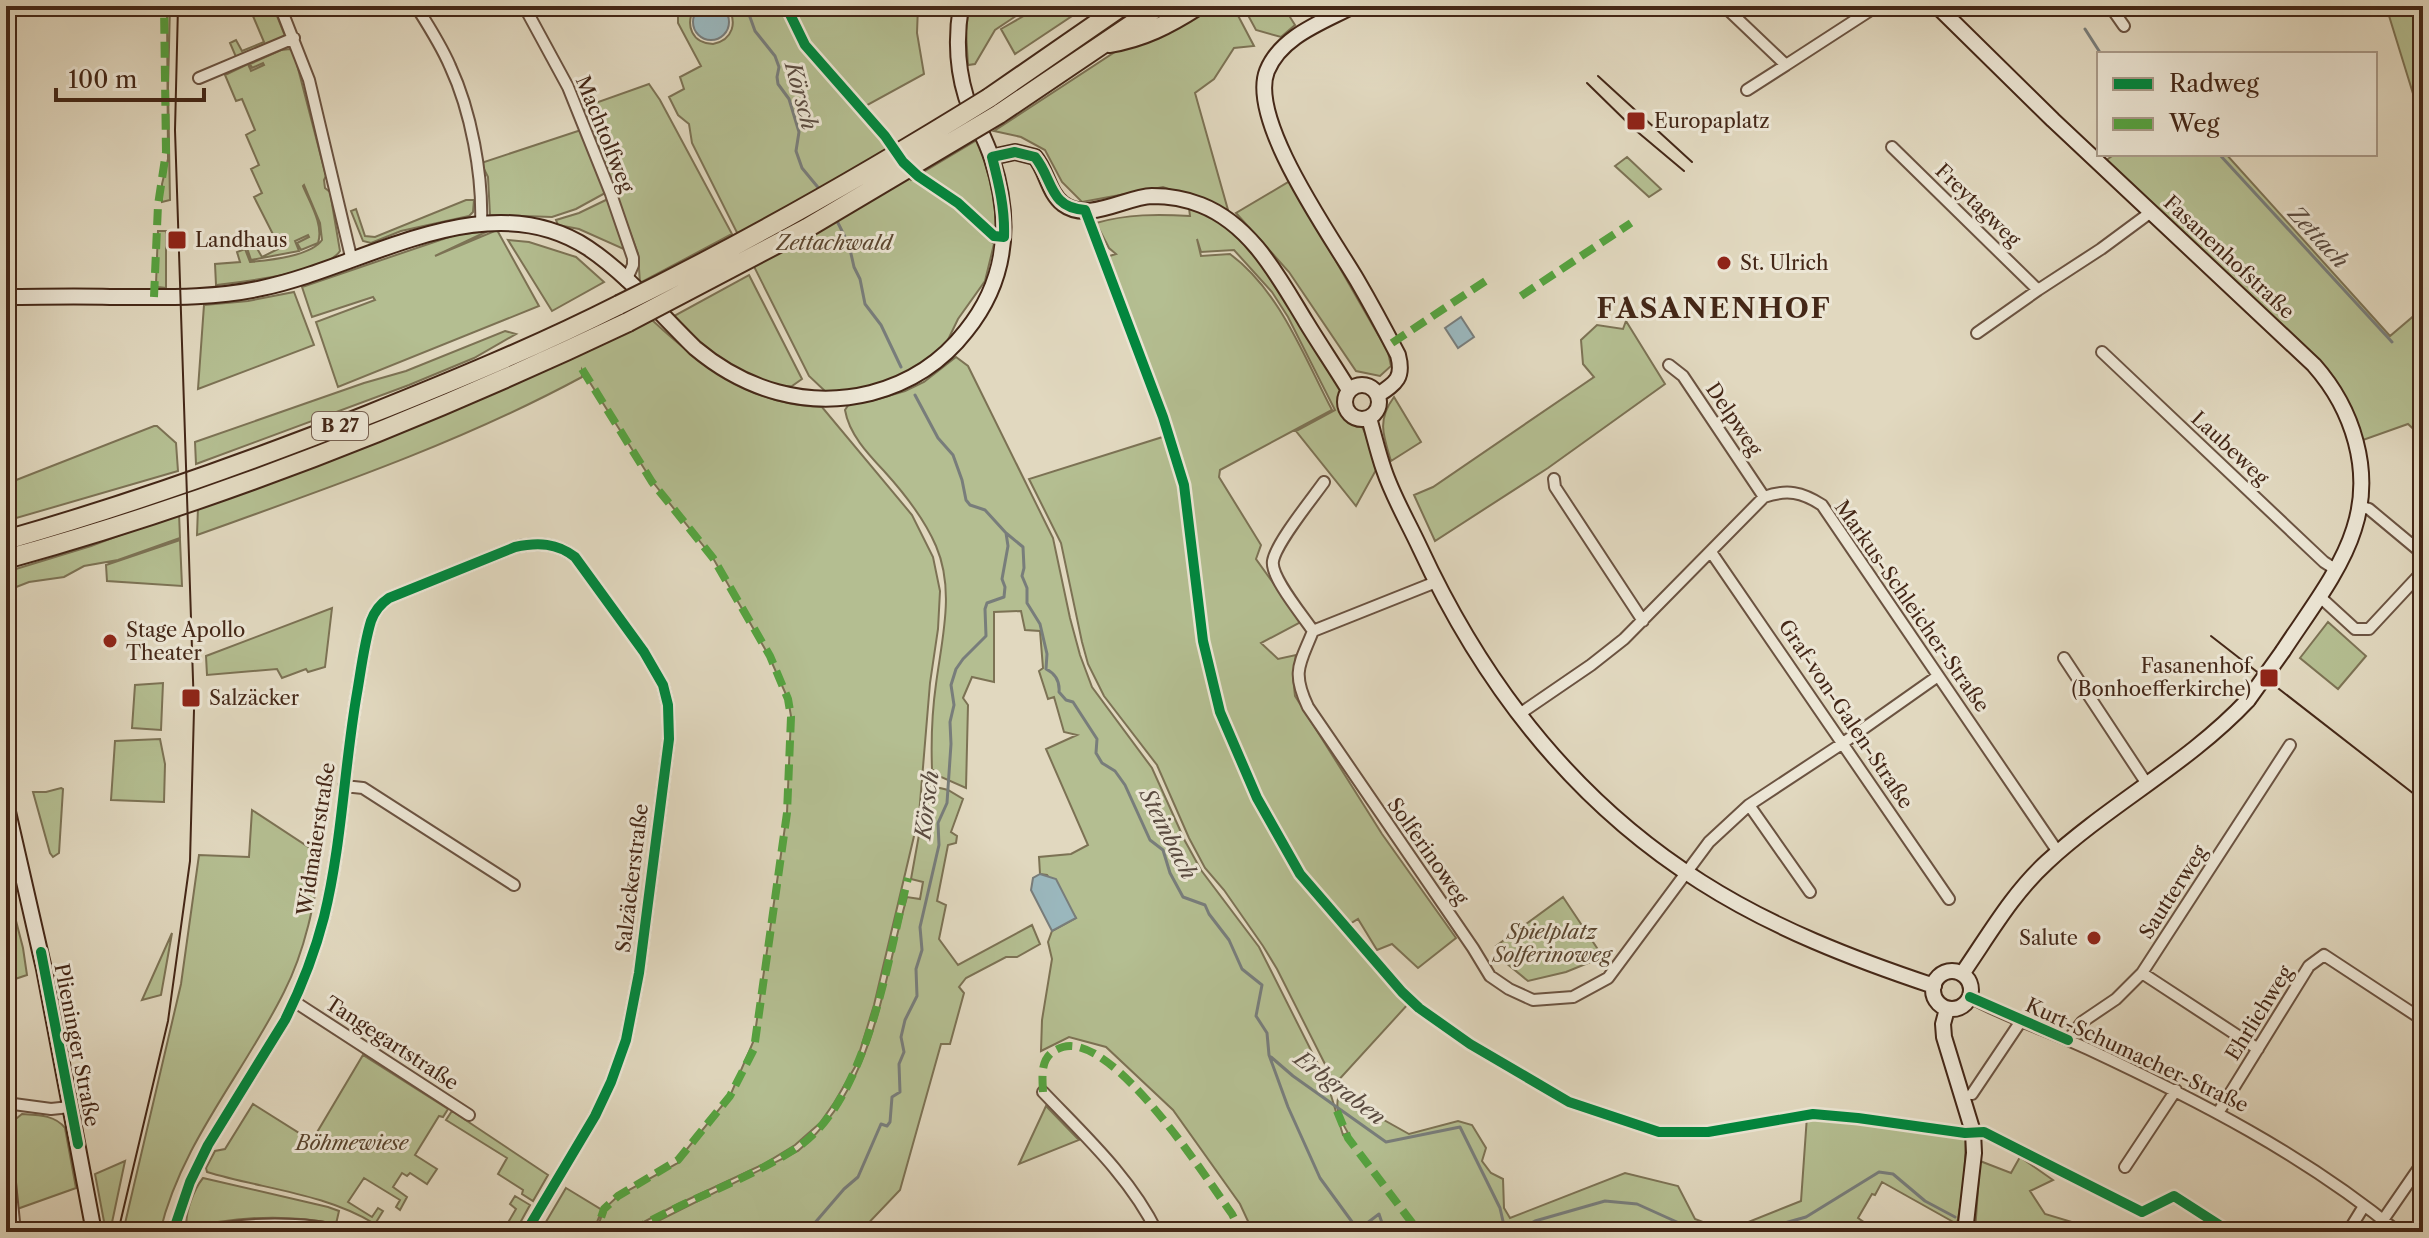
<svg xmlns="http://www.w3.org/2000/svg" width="2429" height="1238" font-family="'Libre Caslon Text',serif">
	<rect width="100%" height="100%" fill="#e1d8bf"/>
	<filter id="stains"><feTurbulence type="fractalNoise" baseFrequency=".0025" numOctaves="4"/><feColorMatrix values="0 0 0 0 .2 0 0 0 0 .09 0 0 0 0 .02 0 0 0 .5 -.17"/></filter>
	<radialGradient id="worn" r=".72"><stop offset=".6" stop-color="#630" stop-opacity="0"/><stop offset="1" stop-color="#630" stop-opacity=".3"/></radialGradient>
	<path fill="#b4be91" stroke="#7c7254" stroke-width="2" d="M167,6h3l-2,82 2,112 -8,2v-18l6,-25z
		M252,6h21l12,30 -49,21 -6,-14 6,-3 6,11 22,-9 -14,-33z
		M688,6l6,2c-9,18 -2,35 19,36 20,-4 25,-22 14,-38h191l-1,27 7,41 -66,36 21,24 32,46 3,-1 42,28 38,37 -9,37 -27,38 -14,29 -12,10 -37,22 -36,11 -33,1 -17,-16 -117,-233 -3,-19 -11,-9 -9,-18 15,-8 -4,-12 21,-11 -23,-43v-10z
		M969,6h62l-36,24 -20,34 -7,1 -2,-34z
		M1041,6h42l-2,4 -66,44 -14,-25z
		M1206,6h27l21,40 -20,2 -20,31 -19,14 33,117 -65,-23 -81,15 -20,-20 -17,-32 -24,-13 -27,-6 124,-81 54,-22z
		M1243,6h40l12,19 -14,12 -25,-7z
		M2386,6h36l1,120z
		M290,49l4,4 32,123 -2,4 1,8 5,4 10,59c-14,22 -98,31 -124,34l-1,-21 25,-2 -3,-10 8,-3 5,13c20,-2 61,-6 72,-22l-2,-17 -16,-38 -1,1c7,17 21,39 15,57l-17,7 -4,-7 12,-6 -1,-2 -13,6 4,10 -48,9 -4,-12 8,-3 7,12 18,-9 -26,-51 8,-4 -11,-24 8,-4 -13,-30 9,-5 -13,-31 -6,2 -11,-26 23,-11 3,7 13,-6 -1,-2 -11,5 -2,-4 31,-14z
		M649,84l11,16 72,134 -92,49 -2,-29 -54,-147z
		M581,130l26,62 -31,17 -24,8 -62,-2 -2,-38 -7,-14z
		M977,140c12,30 18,59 21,92l-6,-2 -33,-31 -39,-25z
		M2115,154h111l164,182 33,-28v130l-15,-14 -45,16 -12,-31 -30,-43 -216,-205z
		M1627,157l34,32 -12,8 -34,-31z
		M1290,181l98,171 3,14 -11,10 -24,-5 -67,-99 -53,-59z
		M610,198l18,53 -49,-22 -21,-4 -2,-5 23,-7z
		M466,200h8l-1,12 -4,4 -68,15 -30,12 -8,-2 -12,-30 5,-2 9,27 10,1z
		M1189,208c11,4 24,8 34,15 49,37 86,114 119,167 -7,26 10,23 20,37 6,9 10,32 14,43l-20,36 -60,-75 39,-21 -47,-93 -16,-25 -38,-42 -33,2 -4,-13 4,17 29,-2c50,37 74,103 102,156l-112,60 -1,7 42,68 -5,14 45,63 -40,21 17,16 18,-4 -3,22 2,19 87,138 74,104 -38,30 -26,-24 -15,6 -19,-31 -16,10 67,74 -74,81 -58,-115 -14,-23 -39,-56 -19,-22 -16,-30 -32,-73 -53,-69 -16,-32 -6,-22 -21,-99 -32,-64 143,-45 -66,-177 10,-3 -7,-6 -13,-25c31,-9 62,-9 94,-7z
		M497,230l42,76 -201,81 -22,-65 59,-22 -2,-3 -61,20 -10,-30 153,-52 33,-4 -53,25z
		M158,231h8v57l-8,-1 -2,-3z
		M508,240l21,2 47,15 28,25 -52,29z
		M749,275l53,104 -10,7 -24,2 -53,-29 -41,-43z
		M294,292l20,53 -116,44 6,-84 44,-4z
		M652,320c51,47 98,85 170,87l90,108 21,42 7,34 -2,38 -8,54 -11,132 -45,190 -19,62 -21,36 -14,20 -25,22 -31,19 -94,44 -45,24h-29l8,-23 14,-13 60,-33v-3l52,-64 24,-56 33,-227 4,-97 -3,-17 -19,-43 -56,-98 -61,-77 -70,-111v7c-122,66 -254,111 -385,158l1,-28 268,-104z
		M1626,321l39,63 -117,84 -113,73 -21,-46 19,-8 161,-110 -11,-13 -2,-24 16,-15 26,4z
		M505,331l11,3 -42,24 -65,27 -213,79 -1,-22 169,-59 42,-12z
		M956,357l12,9 85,172 17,80 10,37 12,32 60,81 33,73 16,29 58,77 68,135 16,53 5,-2c-7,-12 -14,-24 -9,-38l70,39 49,-13 14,4 14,23 -4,13 9,12 12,6 1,29 6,10 115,-45 53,13 17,33 31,12 75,-30 6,-85 159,20 -2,50 -7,38 -75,-42 -7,13 -3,-1 -14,24 13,9 -4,5h-614l-13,-28 -67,-94 -67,-63 -37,-10 -28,14 1,-31 10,-61 -4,-17 4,-11 24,-13 -29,-43 -7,-1 -1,-17 32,-3 17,-9 -42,-96 31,-14 -13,-3 -10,-35 -6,2 -9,-28 4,-3 -3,-37 -15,-1 -4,-19 -27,1v70l-22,-5 -9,21 5,7 -2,83 -25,-11 -9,-8c-1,-28 0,-57 4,-85 6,-46 19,-94 0,-138 -12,-28 -32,-53 -52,-75 -16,-17 -35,-37 -39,-61l4,-6 29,-5 27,-8 19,-9z
		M1394,397l27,45 -30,19c-8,-26 -14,-41 3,-64z
		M154,426h3l19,17 2,28 -172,50v-37z
		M179,513l1,25 -62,22 -34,6 -20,11 -35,5 -23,9v-19l85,-26z
		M180,540l2,46 -75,-5 -1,-16z
		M332,608l-7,59 -17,5 -2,-3 -24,9 -5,-9 -70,6 -1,-19z
		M2328,622l38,34 -28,33 -38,-31z
		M163,683l-2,47 -29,-2 3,-43z
		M160,739l5,25 -1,38 -53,-2 4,-59z
		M928,785l20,5 15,9 -12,33 6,4 -1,7 -8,2 -11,56 9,4 -7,34 19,26 74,-40 8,19 -23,13h-11l-40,21 -7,9 5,6 -14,51h-9l-41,146 -40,42h-224l162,-81c77,-65 83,-163 109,-254l13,2 3,-17 -12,-3z
		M61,788l2,1 -4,64 -6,4 -3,-4 -17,-61h13z
		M252,810l70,46c-8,47 -16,93 -38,136 -40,81 -103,151 -124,240h-37l58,-248 18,-129 50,2z
		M6,882l17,66 4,27 -21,7z
		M1563,897l40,60 -37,15 -38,9 -23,-19 -9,-16z
		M172,933l-11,62 -19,5z
		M363,1055l85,54 -5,8 -4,-1 -24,39 22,14 -10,15 -17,-11 -3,3 -5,-3 -9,14 14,10 -7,13 -4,-3 4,-7 -36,-22 -16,24 24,15 6,-9 5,3 -8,13c-51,-31 -112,-35 -168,-52l-1,-4 9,-17 10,-2 28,-45 51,32 9,3z
		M1046,1106l33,34 -60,24z
		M452,1111l96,64 -15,26 -11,-7 1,-4 -25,-16 9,-16 -61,-38z
		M22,1114c16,1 33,1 43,14l11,60 -59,21 -7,-80 2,-7z
		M2020,1157l33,23 -23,11 15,23 60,18h-130l5,-71 31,12z
		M125,1161l-15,71h-4l-11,-58z
		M203,1178l125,29 11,4 -3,13c-39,-8 -79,-8 -118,-2 -11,2 -21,5 -31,6 -3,-14 7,-39 16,-50z
		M566,1188l36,22 -7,17 -6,-2 -2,7h-47z
		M515,1196l15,9 -15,27h-22l7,-10 6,4 10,-17 -6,-5z"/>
	<path fill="#9ab7bd" stroke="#787d7b" stroke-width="2" d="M693 22a18 18 0 1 1 36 0a18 18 0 1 1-36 0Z
		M1461,317l13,20 -16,11 -13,-20z
		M1040,874l16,5 20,39 -24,13 -21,-41 2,-12z"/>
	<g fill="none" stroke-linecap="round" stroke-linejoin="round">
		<path stroke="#787d7b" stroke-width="3" d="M746,6l9,25 20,25 4,11 -2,10 1,7 11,15 10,33 -3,19 6,17 19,23
			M2085,29l16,25
			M2219,154l173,188
			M836,219l13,26 5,22 6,12 5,25 16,21 20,42
			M1006,533l17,14 1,21 -2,8 5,12v15l13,21 7,30 -1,15c10,5 14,12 13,23l7,8 7,2 24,37 -1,14 6,10 13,8 10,14 25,55 13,10 7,23 13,24 22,8 4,9 20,26 13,29 20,16 -6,31 11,17 2,22 19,52 32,71 38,52 21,-16 6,18
			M1271,1057l22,19 93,66 74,-15 40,81 5,22h13l17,-9 70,-20 32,3 62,28
			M1978,1223l45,9
			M807,1232l37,-43 14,-12 23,-53 6,2 3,-4 2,-25 8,-5 -1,-28 5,-12 -3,-15 4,-17 12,-24 -1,-27 6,-19 -2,-23 19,-82 -1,-22 9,-20 4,-59 -1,-22 4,-17 -3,-20 5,-16 7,-10 23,-23 -1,-27 2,-6 17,-6 1,-10 -3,-8 6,-33 -2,-13 -21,-23 -15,-5 -4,-5 -4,-20 -9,-25 -15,-17 -23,-43
			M1753,1232l53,-15 73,-45 14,2 32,27 30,16"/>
		<g stroke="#6b5341" stroke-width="14">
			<path id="street" d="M280,6l29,74 43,181
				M416,6c12,19 25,39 34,60 21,45 33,109 31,159
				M524,6l44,81 43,107 22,64v7l-7,16
				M1724,6l62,59 91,-59
				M2110,6l14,20
				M199,78l95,-40
				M1747,90l39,-25
				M1892,147l146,143 63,-41 50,-37
				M1977,333l61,-43
				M2102,352l222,210 11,7
				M1669,365l14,11 81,121
				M1554,479l1,8 88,134
				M2359,506l10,3 54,45
				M2411,544l12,-6
				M1711,552l238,347
				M1436,582l-123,49c-13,33 -22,40 -5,76l165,241 17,28 19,13 24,11 40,-3 35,-19 101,-136 40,-37 94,-62 95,-67
				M2319,596l36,33h14l54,-58
				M1313,631c-9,-14 -43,-54 -40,-70 3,-18 39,-62 51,-79
				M2064,658l83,126
				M1518,715l73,-50 33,-26 140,-142c23,-8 38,-5 58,8l236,347
				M344,786l19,2 151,97
				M1749,805l61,87
				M2142,973l116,76
				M1970,997c38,21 79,34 118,52 109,51 217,106 310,183
				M295,1002l174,113
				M2068,1040l14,-18 34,-23 26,-26 148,-228
				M1043,1092c41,43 87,85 114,140
				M1972,1094l49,-73
				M6,1103l45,6 19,-2
				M2218,1113l91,-147 15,-11 99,65
				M6,1143l9,89
				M2125,1167l51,-77
				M2383,1220l40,-58
				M173,1232l17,-50 18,-37 77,-125c16,-32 30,-68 39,-103 18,-73 20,-150 33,-224 4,-23 7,-49 14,-72 4,-11 9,-17 18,-23l126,-51c23,-5 42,-4 60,10l69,95 19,33 5,20 1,34 -30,234 -13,67 -15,42 -16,34 -69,116
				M208,1232c33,-10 101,-10 134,0
				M2348,1232l16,-26"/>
		</g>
		<g stroke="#442717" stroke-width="18">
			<path id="secondary" d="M1353,6c-30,16 -72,30 -86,65 -19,49 64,165 90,209 14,24 28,50 41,75 6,23 -2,28 -20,40
				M1937,6l116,114 261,245c39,44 59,106 40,164 -13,42 -47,85 -71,122
				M992,157l23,-5 20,5c12,14 13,35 28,47 25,19 62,-7 89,-8 16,0 34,3 49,9 51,20 78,73 105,117 14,23 29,45 43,68
				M6,297c35,0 69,-1 104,0 50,0 103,2 152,-9 102,-21 224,-107 326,-40 39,26 74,68 107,100 50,42 112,61 176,45 38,-10 71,-31 95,-62 42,-52 46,-110 26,-172 -7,-22 -19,-41 -26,-62 -9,-29 -10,-61 -5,-91
				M1345 402a17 17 0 1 1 34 0a17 17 0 1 1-34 0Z
				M1369,418c5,17 9,35 15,52 9,27 24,52 36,78 63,136 153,253 281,334 72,46 152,77 233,104
				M6,803l38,166 50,263
				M1933 990a19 19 0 1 1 38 0a19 19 0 1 1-38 0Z
				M1962,974c27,-39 50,-80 85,-112 64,-59 142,-99 201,-162
				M1947,1009l-4,15 1,13 29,95 1,21 -9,79"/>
		</g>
		<g stroke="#442717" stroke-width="22">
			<path id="highway" d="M1109,43c33,-5 60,-19 88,-37
				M989,98l133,-92
				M999,114l160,-108
				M6,540c123,-35 243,-78 362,-125 85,-34 170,-69 251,-110
				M6,559c214,-59 422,-142 622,-237"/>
		</g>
		<use href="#street" stroke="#ece6d5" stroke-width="10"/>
		<use href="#secondary" stroke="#ece6d5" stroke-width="14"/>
		<use href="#highway" stroke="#e1d8bf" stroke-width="18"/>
		<path stroke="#442717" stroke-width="2" d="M1598,76l94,86
			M1587,83l47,46 50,42
			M2211,636l212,165
			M118,1232l50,-211 22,-160 4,-151 -19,-580 3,-124"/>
		<g stroke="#442717" stroke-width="18" stroke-linecap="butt">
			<path id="secondary-bridge" d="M2248,700l35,-49"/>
		</g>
		<g stroke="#442717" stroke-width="22" stroke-linecap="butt">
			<path id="highway-bridge" d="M619,305c127,-62 249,-132 370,-207
				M628,322l179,-94 192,-114"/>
		</g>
		<use href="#secondary-bridge" stroke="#ece6d5" stroke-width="14"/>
		<use href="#highway-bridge" stroke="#e1d8bf" stroke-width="18"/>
		<path stroke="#55a340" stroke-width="8" stroke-dasharray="16 8" stroke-linecap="butt" d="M1521,296l110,-73
			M154,297l4,-92 8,-53 -2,-146
			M1392,343l95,-63
			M582,369l70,113 61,76 57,98 18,43 3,18 -4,96 -33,236 -24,47 -52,64 -60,36 -14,13 -8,23
			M1043,1092c-1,-20 -3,-38 20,-45 51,-14 143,131 169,167l9,18
			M1337,1111l11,27 71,94
			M631,1232c52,-32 113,-50 164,-83 73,-46 93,-193 113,-271"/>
		<g stroke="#ece6d5" stroke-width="15">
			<path id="cycleway" d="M786,6l19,39 80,91 18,26 15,14 40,27 36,33 10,1c1,-28 -5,-53 -12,-80l23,-5 20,5c18,22 14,51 50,53l78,207 21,68 19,156 17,71 37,86 43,76 102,118 17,16 51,36 99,58 90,30h49l105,-18 45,4 107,15 19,-1 158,80 32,-16 56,36
				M41,952l37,192
				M1970,997l98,43
				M173,1232l17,-50 18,-37 77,-125c16,-32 30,-68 39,-103 18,-73 20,-150 33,-224 4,-23 7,-49 14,-72 4,-11 9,-17 18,-23l126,-51c23,-5 42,-4 60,10l69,95 19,33 5,20 1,34 -30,234 -13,67 -15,42 -16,34 -69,116"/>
		</g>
		<use href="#cycleway" stroke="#00873e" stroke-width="10"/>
	</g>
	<g fill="#8f2418" stroke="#ece6d5" stroke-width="3">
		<rect x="1626" y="111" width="20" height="20" rx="4"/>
		<rect x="167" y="230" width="20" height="20" rx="4"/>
		<circle cx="1724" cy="263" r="8"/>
		<circle cx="110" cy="641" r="8"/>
		<rect x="2259" y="668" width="20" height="20" rx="4"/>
		<rect x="181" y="688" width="20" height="20" rx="4"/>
		<circle cx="2094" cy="938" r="8"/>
	</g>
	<g text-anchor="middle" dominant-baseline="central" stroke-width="6" stroke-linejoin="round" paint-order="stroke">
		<rect fill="#ece6d5" stroke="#766050" stroke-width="2" x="312" y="412" width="56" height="28" rx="6"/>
		<g font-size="18" font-weight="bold" fill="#442717">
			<text x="340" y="426">B 27</text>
		</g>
		<g font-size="20" fill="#442717" stroke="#ece6d5" text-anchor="start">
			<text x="1654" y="121">Europaplatz</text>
			<text x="195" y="240">Landhaus</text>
			<text x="1740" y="263">St. Ulrich</text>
			<text x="126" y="630">Stage Apollo<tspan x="126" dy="23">Theater</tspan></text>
			<text x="2251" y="666" text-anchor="end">Fasanenhof<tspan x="2251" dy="23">(Bonhoefferkirche)</tspan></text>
			<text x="209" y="698">Salzäcker</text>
			<text x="2078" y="938" text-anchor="end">Salute</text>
		</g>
		<g font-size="20" fill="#442717" stroke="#ece6d5">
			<text transform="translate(605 134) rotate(68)">Machtolfweg</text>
			<text transform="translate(1978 205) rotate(44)">Freytagweg</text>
			<text transform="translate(2229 257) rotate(43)">Fasanenhofstraße</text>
			<text transform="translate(1734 419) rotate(56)">Delpweg</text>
			<text transform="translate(2230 448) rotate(43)">Laubeweg</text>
			<text transform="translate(1912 606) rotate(55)">Markus-Schleicher-Straße</text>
			<text transform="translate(1846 714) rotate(56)">Graf-von-Galen-Straße</text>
			<text transform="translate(316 839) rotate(-81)">Widmaierstraße</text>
			<text transform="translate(1428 851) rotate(55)">Solferinoweg</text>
			<text transform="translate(632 878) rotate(-83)">Salzäckerstraße</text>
			<text transform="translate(2173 892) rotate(-57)">Sautterweg</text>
			<text transform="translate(2259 1013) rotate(-58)">Ehrlichweg</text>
			<text transform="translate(392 1043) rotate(33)">Tangegartstraße</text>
			<text transform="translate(77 1045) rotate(79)">Plieninger Straße</text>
			<text transform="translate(2137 1055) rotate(25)">Kurt-Schumacher-Straße</text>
		</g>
		<g font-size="20" font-style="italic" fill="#5a452f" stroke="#ece6d5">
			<text x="834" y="243">Zettachwald</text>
			<text x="1552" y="932">Spielplatz<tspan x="1552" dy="23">Solferinoweg</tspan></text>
			<text x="352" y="1143">Böhmewiese</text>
		</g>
		<g font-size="22" font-style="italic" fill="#5a4b40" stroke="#ece6d5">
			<text transform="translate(801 96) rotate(75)">Körsch</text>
			<text transform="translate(2318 237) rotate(47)">Zettach</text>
			<text transform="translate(927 805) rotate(-83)">Körsch</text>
			<text transform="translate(1168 834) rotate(63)">Steinbach</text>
			<text transform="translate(1340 1088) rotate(37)">Erbgraben</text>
		</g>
		<g font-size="28" font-weight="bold" letter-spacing="2" fill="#442717" stroke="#ece6d5">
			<text x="1714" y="308">FASANENHOF</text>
		</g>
	</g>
	<rect width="2429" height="1238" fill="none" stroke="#e1d8bf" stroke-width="32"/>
	<rect x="8" y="8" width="2413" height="1222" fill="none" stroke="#442717" stroke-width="4"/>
	<rect x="16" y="16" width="2397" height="1206" fill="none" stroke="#442717" stroke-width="2"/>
	<rect x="2097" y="52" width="280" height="104" fill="#ece6d5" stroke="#a99a89" stroke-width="2"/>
	<rect x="2113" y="78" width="40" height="12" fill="#00873e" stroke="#a99a89" stroke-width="2"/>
	<text x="2169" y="92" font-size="24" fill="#442717">Radweg</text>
	<rect x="2113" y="118" width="40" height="12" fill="#55a340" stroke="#a99a89" stroke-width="2"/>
	<text x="2169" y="132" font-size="24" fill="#442717">Weg</text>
	<path d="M56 88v12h148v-12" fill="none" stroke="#442717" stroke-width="4"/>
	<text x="68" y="88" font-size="24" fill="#442717" stroke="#ece6d5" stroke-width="6" paint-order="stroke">100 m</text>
	<rect width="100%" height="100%" filter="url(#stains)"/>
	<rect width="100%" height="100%" fill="url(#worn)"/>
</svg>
